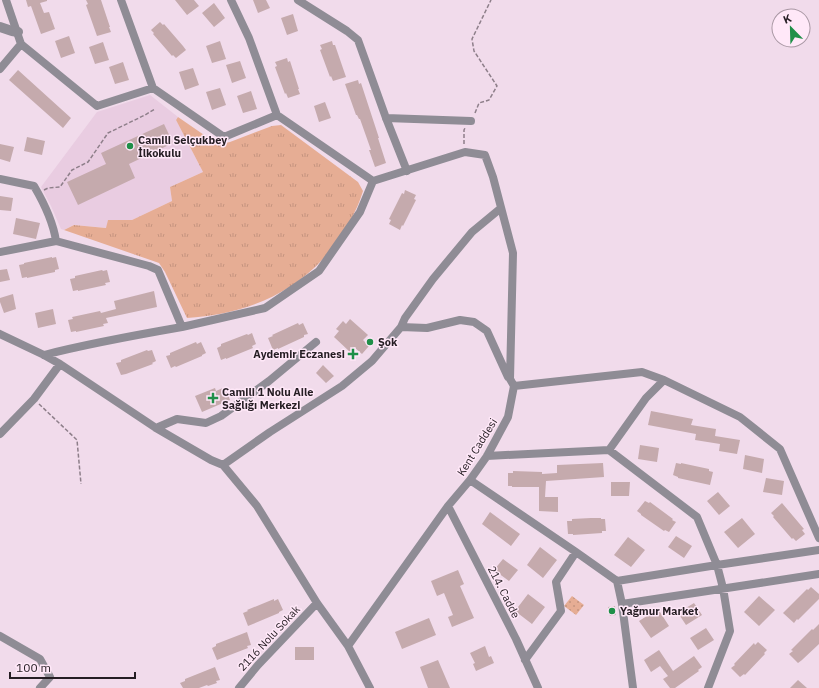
<svg xmlns="http://www.w3.org/2000/svg" width="819" height="688" font-family="'IBM Plex Sans',sans-serif">
	<defs>
		<pattern id="grass-tufts" width="24" height="20" patternUnits="userSpaceOnUse"><rect width="24" height="20" fill="#e6ad94"/><path d="M3 7l-1-3M5 7V3M7 7l1-3M15 17l-1-3M17 17v-4M19 17l1-3" fill="none" stroke="#c5947f"/></pattern>
		<pattern id="park-dots" width="8" height="8" patternUnits="userSpaceOnUse"><rect width="8" height="8" fill="#e6ad94"/><path d="M2 2h.1M6 6h.1" fill="none" stroke="#c5947f" stroke-width="1.8" stroke-linecap="round"/></pattern>
	</defs>
	<rect width="100%" height="100%" fill="#f1dbeb"/>
	<path fill="#e9cce1" d="M150,95l28,22 -2,3 27,52 -33,15 2,14 -40,19h-24l-1,8 -33,-3 -10,5 -3,-1 -10,-23 -10,-19 56,-75z"/>
	<path fill="url(#grass-tufts)" d="M178,117l29,20 13,7 10,-2 42,-16 9,-1 77,57 5,9c-3,10 -7,19 -12,28 -4,7 -9,14 -14,20 -4,7 -9,14 -14,20 -36,39 -85,56 -136,59l-22,-46 -6,-9 -95,-33 10,-5 32,3 2,-8h24l40,-19 -2,-14 33,-15 -27,-52z"/>
	<path fill="url(#park-dots)" d="M572,596l12,9 -8,10 -12,-9z"/>
	<path fill="#c5aaad" d="M26,0h21v1l-7,2 4,10 5,-1 6,17 -14,5 -10,-28 -3,1z
		M86,0h15l9,27h-1l2,5 -14,4 -11,-31 2,-1z
		M175,0h19l5,6 -12,9z
		M253,0h13l4,8 -12,5z
		M214,3l11,15 -11,9 -12,-14z
		M293,14l5,17 -11,4 -6,-17z
		M160,22l3,3 1,-1 19,22 3,4 -10,8 -3,-3 -1,1 -19,-22 1,-1 -3,-3z
		M69,36l6,17 -14,5 -6,-17z
		M220,41l6,18 -14,4 -6,-17z
		M332,41l1,4h2l11,32 -13,4 -2,-5 -1,1 -10,-27 2,-1 -2,-4z
		M103,42l6,18 -14,4 -6,-17z
		M287,58l1,4 2,-1 9,28h-1l2,5 -12,4 -2,-5 -1,1 -10,-27 2,-1 -2,-4z
		M240,61l6,17 -14,5 -6,-18z
		M123,62l6,18 -14,4 -6,-17z
		M193,68l6,17 -14,5 -6,-18z
		M18,70l53,48 -8,10 -54,-48z
		M358,80l1,4 2,-1 18,55h-1l8,25 -11,4 -6,-17h2l-11,-31h-1l-2,-4h-1l-11,-31z
		M220,88l6,17 -14,5 -6,-18z
		M251,91l6,18 -14,4 -6,-17z
		M325,102l6,16 -12,4 -5,-16z
		M164,124l9,19 -44,21 6,14 -57,27 -11,-23 39,-18 -5,-11z
		M27,137l18,4 -3,14 -18,-4z
		M0,144l14,3 -4,15 -10,-3z
		M405,190l11,5 -2,4 2,1 -13,26 -1,-1 -2,5 -11,-6 2,-4 -2,-1 13,-26 2,1z
		M0,196l13,2 -2,13 -11,-1z
		M16,218l24,5 -4,16 -23,-5z
		M52,257v1l4,-1 3,12 -4,1v2l-28,6v-1l-5,1 -3,-13 5,-1v-1z
		M7,269l3,11 -10,2v-12z
		M102,270l1,1 4,-1 3,12 -5,1 1,2 -28,6v-1l-5,1 -3,-12 5,-1v-2z
		M154,291l3,16 -51,11 2,5 -5,1 1,2 -28,6v-1l-5,1 -3,-12 5,-1 -1,-2 28,-6 1,2 15,-4 -2,-8z
		M13,294l3,15 -12,4 -4,-11v-4z
		M53,309l3,15 -18,4 -3,-15z
		M350,319l18,16 -5,5 6,6 -7,8 -8,-7 -4,5 -16,-15 5,-6 -3,-2 7,-8 3,3z
		M298,323l1,2 4,-2 5,11 -4,1v2l-26,12v-1l-5,2 -5,-12 5,-2 -1,-1z
		M252,333l4,11 -4,2 1,2 -27,11v-1l-5,2 -4,-12 4,-2v-2l26,-10 1,1z
		M196,342l1,2 4,-2 5,11 -4,2v1l-26,11 -1,-1 -4,2 -5,-12 4,-1v-2z
		M147,350l1,1 4,-1 4,11 -4,2 1,1 -27,10 -5,1 -5,-12 5,-1v-2z
		M323,365l11,11 -8,7 -10,-10z
		M225,387l5,13 -28,12 -7,-16 20,-8 1,3z
		M651,411l42,8 -2,6 25,4 -1,7 25,4 -3,14 -18,-3 1,-7 -25,-4 1,-6 -48,-9z
		M640,445l19,3 -2,14 -19,-3z
		M745,455l19,4 -2,14 -19,-4z
		M603,463l1,14 -58,4 -1,16h13v15l-19,-1v-24h-27v-1h-4v-13h5v-2l29,1v2l15,-1v-8z
		M676,463l5,1v-1l28,6v2l4,1 -3,13 -32,-7v-1l-5,-2z
		M766,478l18,3 -2,14 -19,-3z
		M611,482h19l-1,14h-18z
		M718,492l12,14 -11,9 -12,-14z
		M645,501l4,2 1,-1 23,17 -1,1 4,2 -7,10 -4,-2 -1,1 -23,-16v-1l-4,-3z
		M782,503l22,26 -2,1 3,4 -9,7 -3,-3 -1,1 -19,-22 1,-1 -3,-3z
		M490,512l30,22 -9,12 -29,-22z
		M591,518h10v1h4l1,12h-4v2l-29,2v-1h-5l-1,-13h5v-2z
		M742,518l13,16 -17,14 -14,-16z
		M676,536l16,10 -8,12 -16,-11z
		M628,537l17,13 -14,17 -17,-12z
		M540,547l17,13 -14,18 -16,-13z
		M503,559l15,11 -9,11 -15,-11z
		M458,570l6,14 -4,2 14,32 -22,9 -4,-10 5,-2 -9,-22 -7,3 -6,-15z
		M811,587l8,7v5l-21,21 -1,-1 -3,4 -11,-10 24,-24 1,1z
		M528,594l17,13 -13,17 -17,-13z
		M759,596l16,14 -16,16 -15,-14z
		M274,599v2l4,-2 5,11 -4,2v1l-31,13 -5,-13 5,-2 -1,-1z
		M694,603l8,12 -16,10 -8,-12z
		M615,606l1,9 -6,1 -2,-9z
		M658,609l11,17 -18,12 -12,-17z
		M429,618l7,17 -34,14 -7,-17z
		M819,624v20l-17,16 -4,3 -9,-9 4,-3 -2,-1 21,-21 1,1z
		M706,628l8,12 -16,10 -8,-12z
		M247,632l4,13 -4,1 1,2 -31,12 -5,-12 4,-2v-2z
		M758,642l9,8 -3,3 1,1 -20,21 -1,-1 -4,3 -9,-9 4,-3 -1,-1 20,-21 1,2z
		M485,646l4,11 2,-1 3,7 -18,8 -3,-7 2,-1 -5,-10z
		M295,647h19v13h-19z
		M659,650l14,21 21,-15 8,11 -4,3 1,1 -24,17h-5l-7,-9 5,-3 -8,-10 -9,6 -7,-12z
		M438,660l12,28h-22l-8,-21z
		M215,667l5,13 -4,1 1,2 -9,3 -1,-1 -8,3h-16l-3,-5 5,-2v-2z
		M798,680l9,8h-17z"/>
	<g fill="none" stroke-linecap="round" stroke-linejoin="round">
		<path stroke="#8e7f8a" stroke-width="1.5" stroke-dasharray="4 2" stroke-linecap="butt" d="M475,113l4,-10 10,-3 8,-14 -23,-35 -2,-12 19,-39
			M464,144v-14l1,-2
			M44,190l4,-2 12,-1 12,-17 16,-8 20,-29 37,-18 10,-6
			M39,404l38,36 4,44"/>
		<path stroke="#8f8c95" stroke-width="8" d="M121,0l32,88
			M231,0l18,38 28,77 96,66 92,-29 20,3 8,22 20,76 -3,126 4,7 -6,31 -21,39 -17,24 -22,26 -100,140 22,42
			M298,0l49,31 11,9 28,78 21,53
			M21,44l76,62 56,-18 71,49 53,-22
			M0,69l21,-25 -15,-44
			M386,118l85,3
			M0,179l34,7c10,17 19,35 22,55l93,25 9,4 24,57c-46,8 -92,16 -138,28
			M501,208l-29,24 -39,47 -28,39 -4,9 26,1 33,-8 14,2 13,9 21,46
			M0,252l56,-11
			M182,327l83,-19 54,-37 41,-59 13,-31
			M0,334l44,21 16,9 96,64 55,32 12,5 34,41 60,97 31,43
			M514,386l128,-14 22,8
			M156,428l21,-9 29,4 15,-7 48,-35 47,-39
			M0,434l34,-35 26,-35
			M609,450l37,-52 18,-18 76,37 40,32 39,89
			M487,456l122,-6 88,67 20,48 6,23 7,43 -22,57
			M223,465l47,-33 72,-46 30,-25 29,-34
			M470,480l106,72 41,29
			M448,506l68,133 22,49
			M622,604l197,-30
			M0,636l40,23 10,18 -10,11
			M525,660l36,-49 -5,-29 20,-30
			M239,688l19,-23 59,-62
			M633,688l-11,-84 -5,-23 100,-16 102,-15"/>
		<path stroke="#8f8c95" stroke-width="10" d="M0,27l12,4 6,1"/>
	</g>
	<g fill="#1f8f48" stroke="#ffe8f8" stroke-width="1.5">
		<circle cx="130" cy="146" r="4"/>
		<circle cx="370" cy="342" r="4"/>
		<path d="M351 348h4v4h4v4h-4v4h-4v-4h-4v-4h4z"/>
		<path d="M211 392h4v4h4v4h-4v4h-4v-4h-4v-4h4z"/>
		<circle cx="612" cy="611" r="4"/>
	</g>
	<g text-anchor="middle" dominant-baseline="central" stroke-width="3" stroke-linejoin="round" paint-order="stroke">
		<g font-size="11" font-weight="bold" fill="#251d23" stroke="#ffe8f8" text-anchor="start">
			<text x="138" y="140">Camili Selçukbey<tspan x="138" dy="13">İlkokulu</tspan></text>
			<text x="378" y="342">Şok</text>
			<text x="345" y="354" text-anchor="end">Aydemir Eczanesi</text>
			<text x="222" y="392">Camili 1 Nolu Aile<tspan x="222" dy="13">Sağlığı Merkezi</tspan></text>
			<text x="620" y="611">Yağmur Market</text>
		</g>
		<g font-size="11" fill="#251d23" stroke="#ffe8f8">
			<text transform="translate(477 447) rotate(-58)">Kent Caddesi</text>
			<text transform="translate(504 592) rotate(63)">214. Cadde</text>
			<text transform="translate(269 638) rotate(-47)">2116 Nolu Sokak</text>
		</g>
	</g>
	<g transform="translate(791 28) rotate(337)"><circle r="19" fill="#ffe8f8" stroke="#a897a3"/>
	<path d="M0-3L7 15L0 10L-7 15Z" fill="#1f8f48"/>
	<text y="-6" font-size="11" font-weight="bold" text-anchor="middle" fill="#251d23">K</text>
	</g>
	<path d="M10 672v6h125v-6" fill="none" stroke="#251d23" stroke-width="2"/>
	<text x="16" y="672" font-size="12" fill="#251d23" stroke="#ffe8f8" stroke-width="3" paint-order="stroke">100 m</text>
</svg>
